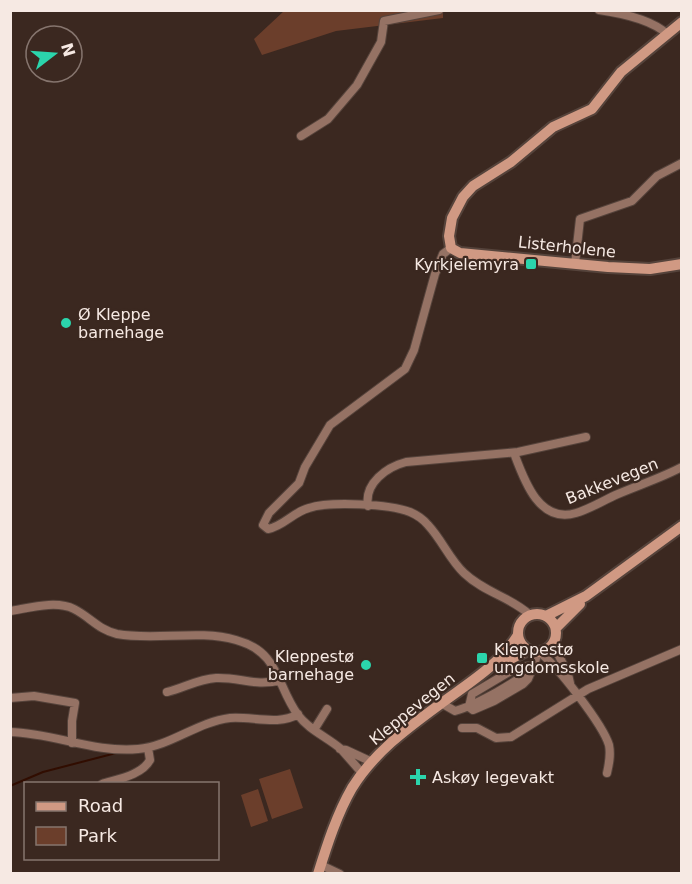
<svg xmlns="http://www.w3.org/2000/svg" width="692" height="884" font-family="'DejaVu Sans',sans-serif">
	<rect width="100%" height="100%" fill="#3b2820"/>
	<path fill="#6b3e2b" d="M284,11h159v7l-107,13 -74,24 -8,-16z
		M290,769l13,39 -31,11 -13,-40z
		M258,789l10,32 -17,6 -10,-32z"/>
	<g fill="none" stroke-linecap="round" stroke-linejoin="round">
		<path stroke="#310d00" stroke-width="2" d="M10,786l33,-14 77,-20"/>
		<g stroke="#55433b" stroke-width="10">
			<path id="street" d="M599,10c21,3 52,9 68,24
				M301,136l27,-17 29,-34 24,-43 3,-21 55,-11
				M451,248l-8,6 -8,20 -21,76 -9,19 -75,56 -25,42 -6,16 -30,30 -6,12 5,4c16,-3 25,-17 41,-21 21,-7 80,-4 101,4 7,3 13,7 18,13 14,15 22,35 36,48 21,20 47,24 66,42
				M575,264l5,-45 52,-18 25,-25 25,-13
				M514,453c10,27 25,71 62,60 14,-4 28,-13 42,-19 21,-9 43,-16 64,-27
				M368,506c-4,-23 19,-39 38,-44l112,-10 68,-15
				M10,611c19,-3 46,-11 64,-2 16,8 25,21 43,25 39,7 81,-5 119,6 44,12 40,45 62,75 11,15 29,22 43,34 7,8 14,16 21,24
				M553,644l15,30 2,9
				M539,652c18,13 64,73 70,93 2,10 0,19 -2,28
				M534,665l-6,14 -5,5 -29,17 -21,9 -4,-3 3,-13 42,-25z
				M167,692c17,-4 31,-13 49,-14 25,-1 38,9 66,2
				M10,698l24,-2 41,7 -3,18v22
				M441,703l14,8c18,-5 68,-31 78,-45 3,-3 3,-9 4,-13
				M462,728h15l19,10 15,-1 77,-48 94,-40
				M314,730l13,-21
				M10,732c44,1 84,21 128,17 33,-3 59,-27 92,-31 21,-2 49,8 68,-4
				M340,749l6,1 26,12
				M102,784c16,-5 40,-9 48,-24l-2,-12
				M321,865l19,9"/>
		</g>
		<g stroke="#55433b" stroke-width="14">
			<path id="secondary" d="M682,22l-61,50 -29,37 -39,18 -42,35 -38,24 -10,11 -11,21 -3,18 2,12 9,5 148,14 42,2 32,-5
				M518 633a19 19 0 1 1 38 0a19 19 0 1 1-38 0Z
				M546,616l40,-20 96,-70
				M556,628l24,-24
				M497,666l31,-16
				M318,874c9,-29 19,-60 34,-86 23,-37 57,-61 91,-86 26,-19 57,-38 75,-67"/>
		</g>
		<use href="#street" stroke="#957264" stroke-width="8"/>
		<use href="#secondary" stroke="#d09983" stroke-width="10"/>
	</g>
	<g fill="#2bd5ac" stroke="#3b2820" stroke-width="2">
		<rect x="525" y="258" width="12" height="12" rx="3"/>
		<circle cx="66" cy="323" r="6"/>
		<rect x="476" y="652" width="12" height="12" rx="3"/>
		<circle cx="366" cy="665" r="6"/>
		<path d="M415 768h6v6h6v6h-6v6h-6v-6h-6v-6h6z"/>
	</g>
	<g text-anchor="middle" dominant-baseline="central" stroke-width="4.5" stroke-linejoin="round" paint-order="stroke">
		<g font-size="16" fill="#f6e9e3" stroke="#3b2820">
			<text transform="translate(567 247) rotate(6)">Listerholene</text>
			<text transform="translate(612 481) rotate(-22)">Bakkevegen</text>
			<text transform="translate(412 709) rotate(-39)">Kleppevegen</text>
		</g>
		<g font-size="16" fill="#f6e9e3" stroke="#3b2820" text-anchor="start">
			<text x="519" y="264" text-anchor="end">Kyrkjelemyra</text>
			<text x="78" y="314">Ø Kleppe<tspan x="78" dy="18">barnehage</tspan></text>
			<text x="494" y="649">Kleppestø<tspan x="494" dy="18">ungdomsskole</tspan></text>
			<text x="354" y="656" text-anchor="end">Kleppestø<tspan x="354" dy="18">barnehage</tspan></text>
			<text x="432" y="777">Askøy legevakt</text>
		</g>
	</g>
	<rect width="692" height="884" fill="none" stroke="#f6e9e3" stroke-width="24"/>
	<rect x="24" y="782" width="195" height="78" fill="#3b2820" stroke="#86756e" stroke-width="1.5"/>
	<rect x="36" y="802" width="30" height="9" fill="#d09983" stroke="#86756e" stroke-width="1.5"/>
	<text x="78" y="812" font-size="18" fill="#f6e9e3">Road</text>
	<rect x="36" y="827" width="30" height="18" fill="#6b3e2b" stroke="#86756e" stroke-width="1.5"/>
	<text x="78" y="842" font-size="18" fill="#f6e9e3">Park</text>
	<g transform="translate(54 54) rotate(73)"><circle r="28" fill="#3b2820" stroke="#86756e" stroke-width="1.5"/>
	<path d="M0-4.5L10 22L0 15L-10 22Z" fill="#2bd5ac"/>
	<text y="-9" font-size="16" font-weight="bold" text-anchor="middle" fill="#f6e9e3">N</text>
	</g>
</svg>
